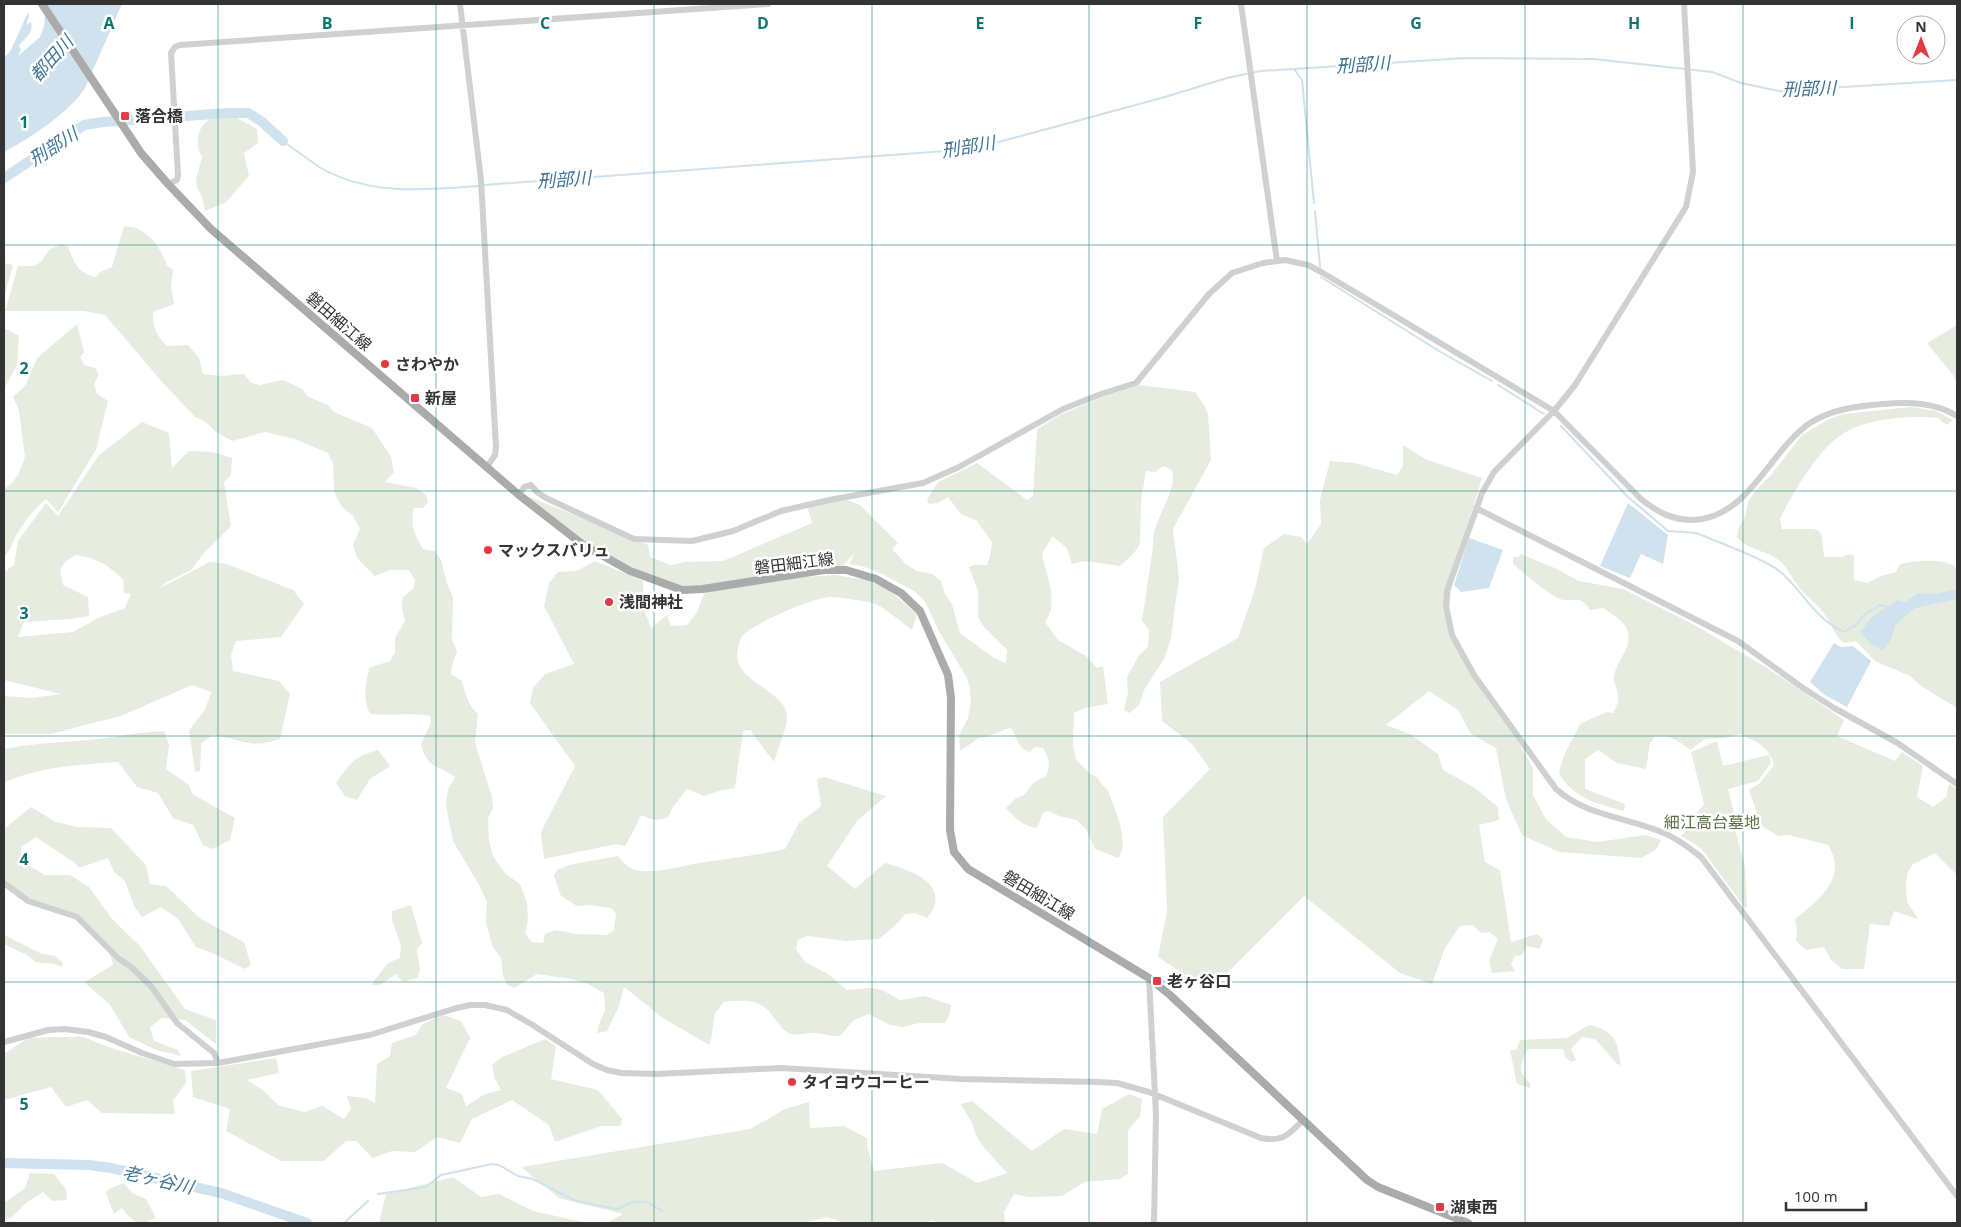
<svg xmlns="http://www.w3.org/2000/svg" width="1961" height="1227" font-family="'Open Sans','Noto Sans JP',sans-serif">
	<rect width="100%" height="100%" fill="#fff"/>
	<path fill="#e6ecdf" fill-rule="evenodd" d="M228,113l29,16 1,14 -14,10 5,23 -24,27 -20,8 -3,-14 -5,-9 -1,-8 6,-23c-6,-9 -6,-25 3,-34 5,-5 16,-7 23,-10z
		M124,226c5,1 12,1 16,4 13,7 23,22 27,36l6,3 -2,18 3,17 -21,8c0,16 3,23 14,34l21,-1 11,13 4,16 18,2 23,-2 7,9 9,2 23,-5 7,3 14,7 3,6 21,9 6,7 38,16 19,29 3,15 -9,10 31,6 10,7 2,7 -5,6h-9c-4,17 0,26 9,41l12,2 6,9 7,26 5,11 -1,43 5,11 -5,14 -1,9 11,7c3,13 6,24 16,33l-3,29 17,54 1,11 -5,10 1,24 4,14 6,9 7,9 14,10 7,19 1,17 -3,14 7,8 11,1 2,-9 11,-4 20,4 31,1 7,-5 2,-16 -5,-6 -21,-3 -13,1 -16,-10 -7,-20 3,-6 12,-5 49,-9c6,7 12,14 22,15 22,2 43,-6 65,-9 26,-4 53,-7 80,-13l14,-26 22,-17 -4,-27 7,-2 62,19 -29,25 -30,45 28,23 30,-26c26,7 69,22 42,55l-12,-5 -10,1 -7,9 -19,16 -33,2 -39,-5 -9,4 -2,9 9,13 23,12 19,16 22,-2 13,2 18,10 25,-4 26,9 -2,11 -4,7h-26l-16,4 -13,-2 -21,-11 -15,6 -14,16c-10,1 -17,-3 -27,-3 -9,0 -18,4 -26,-1 -8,-5 -12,-14 -18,-21 -12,-12 -29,-11 -45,-9l-9,11 -4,27 -2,5 -46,-27 -39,-31 -5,19 -12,25 -10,2 3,-12 5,-10 -1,-18 -16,-9 -17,-5 -34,-5 -23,14 -7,-3 -4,-9 -2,-18 -8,-11 -7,-24 1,-21 -8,-17 -26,-44 -7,-35 2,-17 7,-12c-19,-14 -26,-6 -34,-32l10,-23 -1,-6c-18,-4 -40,0 -60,-2 -8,-18 -4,-28 -1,-46l21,-7 5,-8v-15l10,-17 -3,-13 1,-11 10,-8 2,-8 -6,-11h-19l-15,6 -18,-18 -4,-13 7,-16 -7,-13 -11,-9 -6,-11 -2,-7 -1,-26 -5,-10 -33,-14 -30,-7 -33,9 -16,-9 -10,-10 -11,-5 -33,-35 -57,-67 -21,-4h-79l13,-45h16l7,-4 8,-12 12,-6 7,3c7,16 9,26 28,30l4,-5 12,-5z
		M4,263l9,2 -9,33z
		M77,324l7,28 -4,5 4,8 11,3 4,6 -5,10 3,10 11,7 -12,49 -38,62 -12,-13c-12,10 -22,23 -30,37 -4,7 -5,15 -12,20v-67l8,-6 6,-8 7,-18 -6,-47 -6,-13 12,-11 12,-28z
		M1957,325v58l-4,-8 -26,-32z
		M4,328l15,8 -2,29 -13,24z
		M1140,385l55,7 9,13 4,9 3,46 -38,69 6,48 -8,61 -7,21 -20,31 -5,15 -9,8 -6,-3 4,-17 -1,-16 12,-22 9,-8 1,-17 -7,-9 11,-74c-2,-30 25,-51 19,-77l-9,-4 -8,6 -9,-1 -5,30 -1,43 -6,9 -14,13 -36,-5 -12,3 -5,-16 -15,-12 -10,18c4,22 18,47 3,68l13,18 28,16 11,12 6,-2 5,38 -24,4 -10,5 -1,33 3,13 14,15 8,4 5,8 5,4c6,18 23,53 10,68l-23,-9 -9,-20 -9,-9 -18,-4 -11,-5 -5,2 -6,15c-14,-2 -21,-9 -31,-20l9,-9 9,-4 10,-13 12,-6c5,-10 3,-18 -3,-28l-8,-1 -5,5c-12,-3 -14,-15 -19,-25l-22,9 -10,2 -19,13 -1,-16 9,-17 3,-18 -1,-12 -3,-10 -29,-49 -14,-29 -10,-9 -34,-18 -18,-7 -13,-2 6,-12 -12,14 -47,4 -86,15 -41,1 -82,-39 -62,-52 123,50 2,12 21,8 14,-3 38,-1 89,-38 -5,-18 40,-5 13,5 38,38 -6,6 14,15 11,7 15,3 9,7 4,13 7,10 8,29 34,25 12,5 1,-13 -24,-24 -5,-9v-26l-9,-24 6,-2h12l4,-13 1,-10 -15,-21 -16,-7 -13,-17 -10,6 -9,1 -2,-5 11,-17 39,-19 50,37 6,-4 4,-67 23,-14 42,-18z
		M1911,407l25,4 17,9 -6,5 -6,-4 -2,-3c-28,-3 -74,0 -98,17 -24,16 -48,58 -61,84l2,10h31l6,2 3,5 2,21h17l8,-3 5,2v24l13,3 14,-7 15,-4 4,-8c16,-3 44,-7 57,4v140l-36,-22 -11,-10 -35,-15 -19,-20 -12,2c-11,-9 -10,-15 -17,-25 -8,-14 -23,-22 -31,-35 -6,-8 -8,-15 -16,-22 -13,-11 -32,-10 -43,-24l1,-8 7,-12 3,-15 8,-12 16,-16 30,-39 27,-16 14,-5z
		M142,422l27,11 3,35 17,-17 23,1 20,6 -1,17 -7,7 7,44 -26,26 -14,18 -24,12 -9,7 52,-27 17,2 66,26 11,14 -23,33 -45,4 -5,14 2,16 46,10 11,13 -10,45c-32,11 -38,-1 -68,-4l-11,9 -1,27 -5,1 -6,-42 16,-20 6,-18 -19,-7 -71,31 -32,8 -38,10h-47v-38l27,2 30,-4 -57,-14v-108l10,-7 4,-24 28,-38 12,13 41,-61zM76,555c23,4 30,9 47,24l1,14 7,1 -6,14 -27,10 -25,14 -55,5 6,-15 47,-3 18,-3 -1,-19 -25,-12 -3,-15 6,-9z
		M1403,445l24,15 55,18 -29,93 -5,50 19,41 37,54 29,52v27l13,24 20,18 31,5 49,-7 15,5 -5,10 -15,8 -82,-6 -37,-17 -16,-36 -10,-51 -25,-14 -13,-24 -29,-19 -43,34 24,9 28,20 5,16 32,18 23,19 1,13 -20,5 6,37 15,8 11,72 26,-8 6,5 -3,10 -13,-3 -5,9 -7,1 -4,8 4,7 -23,2 -3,-12 9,-22 -9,-7 -8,1 -8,-8 -13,1 -15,22 -13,36 -32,-11 -96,-77 -95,95 -51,-34 9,-46 -4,-94 47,-48 -18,-25 -30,-23 -2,-39 78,-44 17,-49 9,-41 20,-14 17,3 6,7 14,-20 -1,-24 10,-39 25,2 42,12 6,-9z
		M1521,554l36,15 22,12 44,8 68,34 78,46 75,51 -7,16 58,25 7,-9 21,14 -6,31 16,10 13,-10 3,-13 8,5v86l-22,-22 -23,12 -5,9 -1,12 1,16 11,17 -24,-8 -5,15 -19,-2 -6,45h-22l-11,-9 -7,-13 -18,3 -10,-9 1,-10 -2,-12c23,-19 54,-41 33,-74l-39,-10 -11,1 -16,-10 -13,-36 11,-7 14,-18c-6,-20 -16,-22 -34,-31l-16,4 -19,1 -15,11c-10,-8 -21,-16 -35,-13l-5,6 -4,26 -29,-6 -19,-13 -13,9v30l40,15 -1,7c-27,-7 -49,-12 -65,-37 3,-20 13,-32 21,-50l26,-12 7,1c6,-8 6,-17 3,-26 0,-2 -2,-5 -2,-7 -1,-19 27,-37 8,-58 -5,-6 -13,-9 -19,-14l-13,2c-11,-18 -18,-5 -32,-12 -11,-5 -34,-25 -45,-34v-7h5z
		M595,561l48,20 1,28 7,19 16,-13 4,11 16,-1 9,-11 8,-20 16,-5 84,-12 31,-2 32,5 22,10 28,24 -5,16c-10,-7 -26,-22 -37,-26 -7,-3 -37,-7 -45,-7 -17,1 -80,27 -89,41 -2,5 -4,13 -4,18 1,26 47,35 50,59 1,11 -10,36 -13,47l-24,-32 -7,1 -8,57 -16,3 -15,5 -17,-7 -14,18 -5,10c-11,5 -16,3 -27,-2l-5,11 -11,20 -9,-2 -72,15 -3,-27 34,-66 -45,-63 3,-15 12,-14 29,-10 -30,-58 5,-23 9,-11 18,-1z
		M164,731l5,14 -3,24 23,16 3,9 43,24 -5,22 -17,9 -10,-4 -10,-20 -20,-7 -15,-25 -21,-6 -19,-25c-38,3 -79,4 -114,21v-34c31,-6 64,-7 95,-10 22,-3 43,-7 65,-8z
		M1717,741l6,25 46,-11 2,8 -13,18 -30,8 7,29 -2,3 12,46 2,40 -2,1 -44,-60 -20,-12 14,-14 1,-8 8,-10 -13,-52z
		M378,750l12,16 -20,13 -13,21 -12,-4 -9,-13c14,-20 17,-26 42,-33z
		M31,807l23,14 22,6 35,1 35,37 4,19 16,2 35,33 43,23 7,23 -6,4 -33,-16 -16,-6 -18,-28 -17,-12 -19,10 -8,-11 -9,-25 -11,-9 -6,-14 -29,10 -4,-5 -39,-26 -15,10v14l24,14h25l19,12 23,32 28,27 45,63 31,11v24l-31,-24 -23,-2 -12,9 4,14 24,9 3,6 -25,-6 -27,-13 -19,-32 -26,-23 29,-17 -4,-15 -29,-34 -51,-16 -25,-21v-50z
		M411,905l11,38 -5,6 3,22 -3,7 -14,4 -7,-8 -16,11h-9l17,-22 12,-5 1,-13 -9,-25v-9z
		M4,935l36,18 15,3 8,7 -1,4 -7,-3 -20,-2 -8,-7 -23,-11z
		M444,1015l17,6 9,17 -24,50 16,6 4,12 19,-12 16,-4 -6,-11 -3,-14 10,-8 43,-18 11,7 -5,33 47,11 24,29 -1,7h-20l-46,16 -6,-17 -37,-25 -40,19 -12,24 -23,-6 -22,15 -23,-1 -19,7 -17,-17h-10l-22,20h-43l-55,-30 4,-22 -37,-12 -2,-26 85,-13 3,15 -32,7 16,10 15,15 26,7 18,-6 22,13 7,-10 -4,-13 19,2 9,5 2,-39 13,-8 2,-13 24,-8 6,-11z
		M1589,1025c12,2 24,8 28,20 2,7 2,13 4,20l-4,-1 -22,-25 -13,-2 -11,12 5,11 -5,2 -6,-5 -2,-8h-35c-4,6 -9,17 -6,25 1,2 6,7 8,10v4l-13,-4 -7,-34h6l4,-10 47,-2z
		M53,1037h31l24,10 77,23 1,13 -13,18 2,13 -73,-1 -15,-13 -21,7 -15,-20 -47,13v-46l24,-16z
		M1129,1094l13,5 -2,18 -12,13v44l-8,5 -35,3 -23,14 -34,1 -14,-3 -10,18 1,11h-67l-5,-3 -9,3h-78l-19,-6 -25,6h-195l16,-9 -64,-16 -38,-31 229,-38 35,-20 24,-7 1,26 34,-2 23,12 1,12 6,21 68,-8 36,20 29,-10 -25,-28 -7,-12 -2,-8 -12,-21 11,-3 60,50 32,-22 33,5 5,-25z
		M30,1173l24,1 12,15 1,11 -15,1 -9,-9 -17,11 -15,15 -7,1v-16l21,-15z
		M453,1177l28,20 18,-3 34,17 54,12h-208l7,-29z
		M124,1183l8,10 14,6 10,19c-18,8 -22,6 -34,-10l-8,6 -8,-21 3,-4z"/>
	<path fill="#cfe2ee" d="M46,4h76l-37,84c-15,24 -56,51 -81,64v-94l7,-8 17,-38 1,4 -3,9 5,-3c3,12 -6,15 -12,24l2,4 -3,6 22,-19 4,-11z
		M1628,503l40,32 -5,29 -22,-10 -11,24 -30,-12z
		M1469,538l34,12 -14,38 -28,4 -7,-7z
		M1957,589v10l-42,9 -20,17 -4,15 -8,10 -12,-6 -11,-12 12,-15 25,-17 8,2 14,-9 16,1z
		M1834,643l7,4 12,-1 18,15 -24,46 -22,-12 -15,-13z"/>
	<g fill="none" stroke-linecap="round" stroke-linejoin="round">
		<path stroke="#cfe2ee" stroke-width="2" d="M1294,69l8,11 12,123
			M283,141c13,9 25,19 38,27 49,28 105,22 158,18
			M484,185l489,-36 192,-52 62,-19 34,-7 204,-13 129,1 118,13 29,11 38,8 178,-11
			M1315,211l5,56
			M1321,277l118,74 53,30
			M1498,385l46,29
			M1561,426l67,71 40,34 28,2 8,3c21,9 56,21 74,34 24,18 36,50 67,62l9,-7 1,2 9,-12 16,-10 7,2
			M378,1194l48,-7 15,-12 51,-11 7,1 19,11 15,3 43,22 41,8 16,-7h14l15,9
			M344,1223l24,-22"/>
		<path stroke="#cfe2ee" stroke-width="10" d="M4,178l80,-53 19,-3 125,-9h20l13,8 22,20
			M4,1163l85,2 22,3 110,25 86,30"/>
		<path stroke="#d0d0d0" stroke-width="6" d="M460,4l21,176 15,267 -1,8 -8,12
			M1241,4l36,257
			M1684,4l9,168 -7,35 -111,178 -21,26 -60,61 -12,21 -35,98 -1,15 6,29 22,40 82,114c29,26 68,28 103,42 16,6 29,16 42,26l256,339
			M168,184l9,-4 1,-5 -7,-122 4,-6 5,-2 588,-41
			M519,495l5,-8 7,-2 6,7 9,6 88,41 58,2 41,-10 48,-20 48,-11 94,-17 36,-16 104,-58 38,-15 35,-11 73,-89 23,-21 31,-10 22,-3 23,5 15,8 231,138 87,88c16,13 31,21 52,21 56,-2 76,-69 117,-97 22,-14 48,-17 73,-19 25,-2 52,-2 74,12
			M1476,508l262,133 65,47 31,20 62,34 61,42
			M4,883l24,18 49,16 41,41 13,9 20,19 26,37 37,30 4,10
			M1149,978l7,136 -2,109
			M4,1042l44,-12 16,-1 24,3 18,5 36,16 32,11 44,-1 152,-28 83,-26 17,-4h15l22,5 24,14 62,40 14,6 14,3 36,1 124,-6 180,11 137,3 19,1 32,9 112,46c20,4 27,-2 41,-17"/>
		<path stroke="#ababab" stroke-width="8" d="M42,4l99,149 27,31 43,45 308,266 63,49 48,27 52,19 21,-1 121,-19h22l30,9 25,14 19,18 28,64 3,23 -1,132 4,22 14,17 181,109 21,17 197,185 11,7 90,36"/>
	</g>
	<path fill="none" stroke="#0f766e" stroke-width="1" stroke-opacity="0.55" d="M218,4v1219M436,4v1219M654,4v1219M872,4v1219M1089,4v1219M1307,4v1219M1525,4v1219M1743,4v1219M4,245h1953M4,491h1953M4,736h1953M4,982h1953"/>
	<g fill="#e63946" stroke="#fff" stroke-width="2">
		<rect x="120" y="111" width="10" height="10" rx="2.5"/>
		<circle cx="385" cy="364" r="5"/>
		<rect x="410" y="393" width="10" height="10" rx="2.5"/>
		<circle cx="488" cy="550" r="5"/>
		<circle cx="609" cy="602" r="5"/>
		<rect x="1152" y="976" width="10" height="10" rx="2.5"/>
		<circle cx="792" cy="1082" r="5"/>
		<rect x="1435" y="1202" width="10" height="10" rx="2.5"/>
	</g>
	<g text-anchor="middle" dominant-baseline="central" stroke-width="5" stroke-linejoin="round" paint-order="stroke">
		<g font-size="16" font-weight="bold" fill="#333" stroke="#fff" text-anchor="start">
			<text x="135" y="116">落合橋</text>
			<text x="395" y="364">さわやか</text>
			<text x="425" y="398">新屋</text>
			<text x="498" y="550">マックスバリュ</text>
			<text x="619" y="602">浅間神社</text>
			<text x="1167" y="981">老ヶ谷口</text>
			<text x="802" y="1082">タイヨウコーヒー</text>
			<text x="1450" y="1207">湖東西</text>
		</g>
		<g font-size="16" fill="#333" stroke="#fff">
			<text transform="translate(339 321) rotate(41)">磐田細江線</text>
			<text transform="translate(794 563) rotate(-7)">磐田細江線</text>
			<text transform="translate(1039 895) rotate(31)">磐田細江線</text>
		</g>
		<g font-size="16" fill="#56703f" stroke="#fff">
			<text x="1712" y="822">細江高台墓地</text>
		</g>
		<g font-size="18" font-style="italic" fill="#3f7597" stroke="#fff">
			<text transform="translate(51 58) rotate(-48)">都田川</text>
			<text transform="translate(1363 64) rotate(-4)">刑部川</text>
			<text transform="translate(1809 88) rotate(-2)">刑部川</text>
			<text transform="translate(53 146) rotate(-33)">刑部川</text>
			<text transform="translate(968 146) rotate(-9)">刑部川</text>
			<text transform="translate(564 179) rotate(-4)">刑部川</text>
			<text transform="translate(158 1179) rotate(13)">老ヶ谷川</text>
		</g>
	</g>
	<g font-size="16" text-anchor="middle" font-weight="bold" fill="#0f766e" stroke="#fff" stroke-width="5" stroke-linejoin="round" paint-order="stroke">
		<text x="109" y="29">A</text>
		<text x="327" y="29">B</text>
		<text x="545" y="29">C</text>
		<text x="763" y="29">D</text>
		<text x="980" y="29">E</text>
		<text x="1198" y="29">F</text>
		<text x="1416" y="29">G</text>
		<text x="1634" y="29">H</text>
		<text x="1852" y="29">I</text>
		<text x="24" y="128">1</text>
		<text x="24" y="374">2</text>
		<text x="24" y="619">3</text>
		<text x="24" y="865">4</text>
		<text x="24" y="1110">5</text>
	</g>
	<rect width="1961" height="1227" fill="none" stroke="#333333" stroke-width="10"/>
	<g transform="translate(1921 40)"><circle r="24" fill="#ffffff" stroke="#adadad"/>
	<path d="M0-4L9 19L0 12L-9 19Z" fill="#e63946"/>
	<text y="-8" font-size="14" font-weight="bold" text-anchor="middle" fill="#333333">N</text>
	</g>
	<path d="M1786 1202v8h80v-8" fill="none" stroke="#333333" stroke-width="2.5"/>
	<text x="1794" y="1202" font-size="15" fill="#333333" stroke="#ffffff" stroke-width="4" paint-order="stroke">100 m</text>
</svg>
